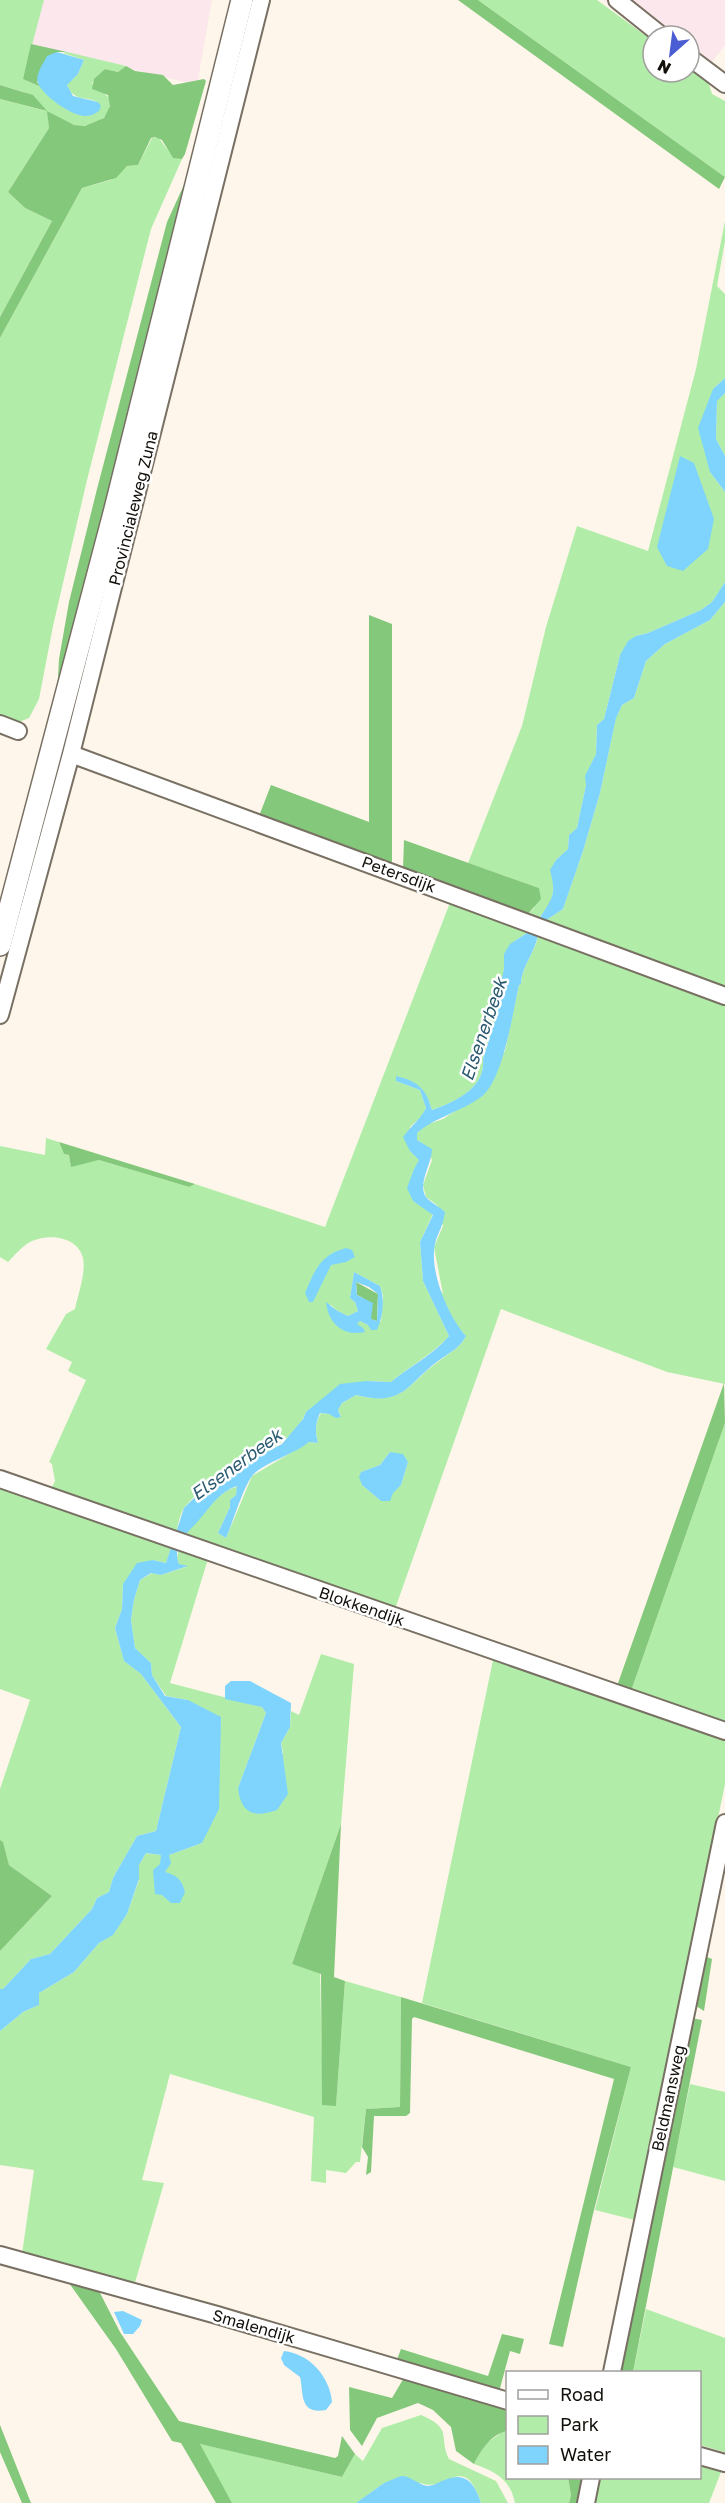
<svg xmlns="http://www.w3.org/2000/svg" width="725" height="2503" font-family="'Golos Text',sans-serif">
	<rect width="100%" height="100%" fill="#fef6ea"/>
	<path fill="#fce7ec" d="M0,0h212l-15,85 -169,-41z
		M603,0h122v45l-24,32 -12,-9v-32h-36v3z"/>
	<path fill="#b1eda9" fill-rule="evenodd" d="M0,0h44l-21,79 18,8 26,23 31,-8c-14,-6 -26,-1 -31,-18l11,-10 6,-14 -21,-7 4,-1 59,14 -8,6 -13,-3 -13,14 4,7 8,3 6,6c2,20 -18,30 -36,26 -10,-2 -18,-8 -26,-13l1,16 -41,64 17,16 27,13 -52,96v-218l46,12 -22,-19 -24,-7z
		M478,0h119l56,41v31h36v-4l19,13 4,13 13,7v76z
		M158,137l15,20 9,2 -31,70 -64,251 -34,146 -14,73 -10,19 -10,4 -19,-6v-378l82,-150 29,-8 16,-14 11,-1 14,-27z
		M725,221v20l-8,45 8,8v84l-12,11 -3,83 15,20v90l-13,20 -11,8 -53,23 -12,3 -16,19 -16,64 -7,6 -1,29 -10,22v9l-9,43 -8,7 -1,14 -12,11 -4,41 -13,17 6,3 18,-12 20,-58 17,-58 16,-76 6,-12 12,-7 12,-37 19,-17 45,-24 15,-18v385l-198,-72 7,-7 5,-20 -71,-25 54,-137 24,-99 31,-101 71,25 48,-182z
		M725,393v63l-9,-17 1,-39z
		M451,900l80,30c-17,12 -26,14 -27,36 0,9 -4,19 -5,29l-6,-1 6,5 -2,15 -14,45c3,29 -28,43 -51,51 -5,-18 -18,-31 -36,-33v4l24,9 6,18 -4,8 -12,11v24l10,9 -6,9 -1,32 20,13 -13,28 3,39 26,55c-16,18 -39,30 -58,46l-25,-1 -60,31c-20,47 -89,54 -121,95 -5,6 -7,18 -9,26l-124,-46 3,-6 -3,-17 -3,-2 37,-82 -18,-9 4,-9 -26,-13 20,-35 9,-5c3,-15 11,-35 8,-51 -5,-21 -33,-25 -51,-17 -9,4 -17,14 -24,21l-8,-5v-111l45,9 1,-17 13,4 5,12 5,1 2,11 28,-6 90,27 6,-3 130,43zM354,1272l26,14 3,10 -2,25 -13,4 -8,-4 -4,3 -30,-19h5l5,5 12,6 10,-5 -3,-9 -5,-4z
		M538,933l187,69v382l-58,-12 -166,-63 -106,300 -212,-74c19,-17 30,-41 55,-49l-2,9 -6,5v7l-12,26 8,5 26,-62 57,-34 9,1c-3,-11 -3,-20 3,-30l20,3 -3,-6 4,-7 14,-8c48,12 51,-11 83,-34 11,-9 20,-12 27,-25l-12,-14 -16,-35 5,7 -9,-47 9,-21 -6,-21 -11,-8 -3,-12 9,-25 -7,-14 -8,-6v-7l9,-8 17,-6 15,-10 47,-58 14,-66 2,-1c1,-20 16,-33 17,-51zM390,1452l18,10 -7,23 -20,16 -19,-16 -1,-13 19,-7z
		M725,1423v301l-94,-33z
		M0,1486l172,60 -6,17 -13,-3 -30,24 -1,25 -7,19 9,33 17,13 40,53 -25,104 -19,5 -24,42 -4,14 -12,6 -5,11 -42,45 -19,5 -28,30h-3v-38l52,-55 -43,-31 -6,-22 -3,-3v-51l30,-89 -30,-11z
		M179,1549l29,10 -38,124 92,24 4,6 -28,75 45,-35 -2,-10 9,-16 1,-16 8,4 22,-61 33,10 -13,160 -49,140 28,9 3,132h13l9,-124 56,16 -1,110 -34,2 -6,53h-4l-10,11 -20,-3v13l-15,-2 3,-64 -144,-43 -28,106 22,3 -30,103 -112,-32 12,-84 -34,-5v-134l23,-19 16,-7v-12l35,-21 25,-29 14,-9 14,-20 12,-34v-15l7,-12 15,2 1,40 10,8 -7,-31 4,-17 33,-12 -14,-143 -22,-4 -14,-21 -1,-12 -16,-15 -4,-28 3,-20 6,-20 12,-7 9,2 25,-8 -7,-3 -2,-6z
		M493,1660l232,79v45l-51,247 -35,190 -44,-11 36,-143 -209,-64z
		M690,2084l35,8v89l-52,-14z
		M646,2309l79,29v114l-25,-7v-73h-67z
		M421,2415c33,14 17,22 28,44l47,22 12,22h-27c-17,-53 -35,-9 -60,-20h-37l-28,20h-124l-33,-57 2,-2 141,33 13,-23 8,7 19,-33z
		M504,2431h3l1,47h60l3,17 -2,8h-54c-5,-24 -19,-31 -41,-39l11,-20z
		M700,2466l21,6 -12,31h-115l5,-25h101z"/>
	<path fill="#84c87b" d="M458,0h20l247,177 -6,12z
		M31,44l36,8h-10l-20,30 4,5 -18,-8z
		M126,66l9,5 28,4 10,10 31,-6 2,2 -21,73 -3,5 -9,-1 -11,-18 -7,-3 -4,1 -13,27 -11,1 -11,12 -34,10 -82,150v-21l52,-96 -27,-13 -17,-16 41,-64 -2,-17 -47,-12v-14l33,10 14,16 27,14 11,1 19,-8 6,-12 -2,-11 -16,-6 2,-10 11,-10 13,3z
		M193,165l-136,530 2,-36 10,-57 28,-113 70,-267z
		M369,615l23,9v241l-133,-49 12,-31 98,37z
		M404,840l135,48 2,11 -14,16 -124,-46z
		M59,1142l136,42 -6,3 -90,-27 -28,7 -2,-12 -5,-1z
		M356,1282l22,12 -1,27 -7,-2c2,-13 -2,-19 -13,-24z
		M724,1383l1,40 -94,268 -14,-5z
		M341,1824l-7,153 11,4 -9,125 -14,-1 -1,-131 -29,-10z
		M0,1840l3,2 6,23 43,31 -52,55z
		M702,1955l10,4 -8,52 -11,-7z
		M401,1997l230,70 -38,147 -30,133 -14,-3 65,-265 -200,-62 -2,2 -2,94 -4,3h-32l-3,56 -5,3 2,-18 -6,-10 4,-38 34,-2z
		M691,2018l11,2 -69,352h-15z
		M69,2283l30,8 21,41 59,89 156,37 3,-2 4,-20 13,18 -13,23 -142,-33 32,59h-16l-35,-60 -9,-2 -56,-92z
		M502,2334l22,5 -4,15 -10,-3 -11,41 -103,-30 5,-13 87,27z
		M405,2376l102,30v25c-17,4 -25,18 -33,33l-18,-13 -5,-24 -18,-17 -15,-7 -41,15 -15,28 -12,-16 -1,-43 43,11z
		M0,2425l31,78h-9l-22,-51z
		M568,2478h18l-5,25h-12l2,-8z"/>
	<path fill="#7ed4fd" fill-rule="evenodd" d="M57,52l27,8 -6,14 -11,11 6,11 25,6 3,4 -2,5c-4,3 -9,5 -14,5 -13,0 -42,-20 -47,-33 -3,-8 5,-19 9,-27z
		M725,378v15l-8,8 -1,38 9,17v36l-15,-20 -12,-44 15,-39z
		M680,456l14,7 20,56 -6,30 -25,22 -16,-5 -10,-19z
		M725,582v20l-15,18 -45,24 -19,17 -12,37 -12,7 -6,13 -16,75 -17,58 -20,58 -18,12 -6,-2c13,-21 18,-23 11,-49l6,-10 12,-11 1,-14 8,-7 9,-43 -1,-9 11,-22 1,-29 7,-6 16,-64 8,-14 8,-5 12,-3 53,-23 11,-8z
		M533,929l5,3c-1,19 -16,32 -17,52l-2,1c-6,27 -16,96 -38,112 -19,14 -47,21 -64,36v7l15,9c0,15 -15,35 -6,48 4,5 14,10 19,15 -2,15 -7,20 -10,32 -6,27 13,72 31,92 -7,13 -16,16 -28,25 -32,24 -34,46 -82,34l-14,8 -4,7 3,7 -5,1 -7,-4 -9,-1c-5,11 -5,19 -2,30l-9,-1c-14,12 -48,22 -57,34 -9,12 -19,46 -26,62l-8,-5 12,-26v-7l6,-5 1,-9c-19,7 -25,19 -38,34 -10,12 -28,24 -20,44l9,2 -27,9 -10,-2 -11,7 -6,20 -3,20 4,28 16,15 1,12 13,21 23,4 33,17 -2,92 -17,34 -33,12 2,8 -6,9c12,3 17,8 20,20l-5,11h-9l-9,-8 -7,-1 -2,-24 7,-6 1,-9 -15,-2 -7,12v14l-12,35 -14,21 -14,8 -25,29 -35,21v12l-16,7 -23,19v-42h3l28,-30 19,-5 42,-45 5,-11 12,-6 4,-14 24,-42 19,-5 25,-104 -40,-53 -17,-13 -9,-33 7,-19 1,-25 14,-21 16,-3 13,3 18,-55 26,-26 72,-38 21,-25 3,-7 34,-28 26,-3 25,1c19,-16 42,-27 58,-46l-26,-55 -3,-39 13,-27 -20,-14 -6,-13 7,-19 5,-9 -9,-9 -7,-14c7,-10 17,-17 23,-29l-6,-18 -24,-9v-5c21,5 30,12 36,34 23,-8 54,-22 51,-51l14,-45 2,-15 -8,-5h8l5,-26v-14l6,-10z
		M346,1248l6,2 3,7 -9,5 -15,3 -18,37h-4l-4,-9c10,-23 15,-38 41,-45z
		M354,1272l26,14c5,14 3,30 -3,44h-6l-3,-5 -8,-4 -3,3 6,4 2,4c-22,5 -37,-9 -39,-30l10,8 12,6 10,-5 -3,-9 -5,-4zM356,1282l13,5 9,7 -1,27 -6,-2 2,-16 -16,-8z
		M390,1452l13,2 5,8 -7,23 -8,8 -3,8h-9l-19,-16 -3,-8 2,-5 19,-7z
		M231,1681h19l41,22 -1,24 -9,16 7,51 -11,16c-23,8 -36,4 -39,-22l28,-75 -4,-6 -37,-8v-13z
		M123,2311l19,9 -2,6 -7,8h-9l-10,-22z
		M284,2351c26,3 46,26 48,51l-6,8c-28,5 -22,-18 -26,-33l-16,-12 -3,-7z
		M401,2476c10,0 16,8 26,10 7,0 11,-4 18,-6 21,-9 30,4 36,23h-125l28,-20z"/>
	<g fill="none" stroke-linecap="round" stroke-linejoin="round">
		<g stroke="#787063" stroke-width="20">
			<path id="minor" d="M617,0l45,36
				M689,57l36,27
				M0,724l18,7
				M71,754l654,242
				M0,1015l71,-261 190,-754
				M0,1479l725,252
				M0,2255l217,60 291,86
				M612,2372l113,-549
				M700,2456l25,7
				M586,2503l5,-25"/>
		</g>
		<g stroke="#787063" stroke-width="24">
			<path id="major" d="M0,945l114,-432 128,-513"/>
		</g>
		<use href="#minor" stroke="#fff" stroke-width="16"/>
		<use href="#major" stroke="#fff" stroke-width="21"/>
	</g>
	<g text-anchor="middle" dominant-baseline="central" stroke-width="5" stroke-linejoin="round" paint-order="stroke">
		<g font-size="16" fill="#13100b" stroke="#fff">
			<text transform="translate(133 508) rotate(-76)">Provincialeweg Zuna</text>
			<text transform="translate(399 874) rotate(20)">Petersdijk</text>
			<text transform="translate(362 1606) rotate(19)">Blokkendijk</text>
			<text transform="translate(668 2098) rotate(-78)">Beldmansweg</text>
			<text transform="translate(254 2326) rotate(16)">Smalendijk</text>
		</g>
		<g font-size="18" font-style="italic" fill="#2a5a70" stroke="#fff">
			<text transform="translate(483 1029) rotate(-71)">Elsenerbeek</text>
			<text transform="translate(236 1464) rotate(-36)">Elsenerbeek</text>
		</g>
	</g>
	<rect x="506" y="2371" width="195" height="108" fill="#ffffff" stroke="#a19f9d" stroke-width="1.5"/>
	<rect x="518" y="2390" width="30" height="9" fill="#ffffff" stroke="#a19f9d" stroke-width="1.5"/>
	<text x="560" y="2401" font-size="18" fill="#13100b">Road</text>
	<rect x="518" y="2416" width="30" height="18" fill="#b1eda9" stroke="#a19f9d" stroke-width="1.5"/>
	<text x="560" y="2431" font-size="18" fill="#13100b">Park</text>
	<rect x="518" y="2446" width="30" height="18" fill="#7ed4fd" stroke="#a19f9d" stroke-width="1.5"/>
	<text x="560" y="2461" font-size="18" fill="#13100b">Water</text>
	<g transform="translate(671 54) rotate(208)"><circle r="28" fill="#ffffff" stroke="#a19f9d" stroke-width="1.5"/>
	<path d="M0-4.5L10 22L0 15L-10 22Z" fill="#4a5dd2"/>
	<text y="-9" font-size="16" font-weight="bold" text-anchor="middle" fill="#13100b">N</text>
	</g>
</svg>
